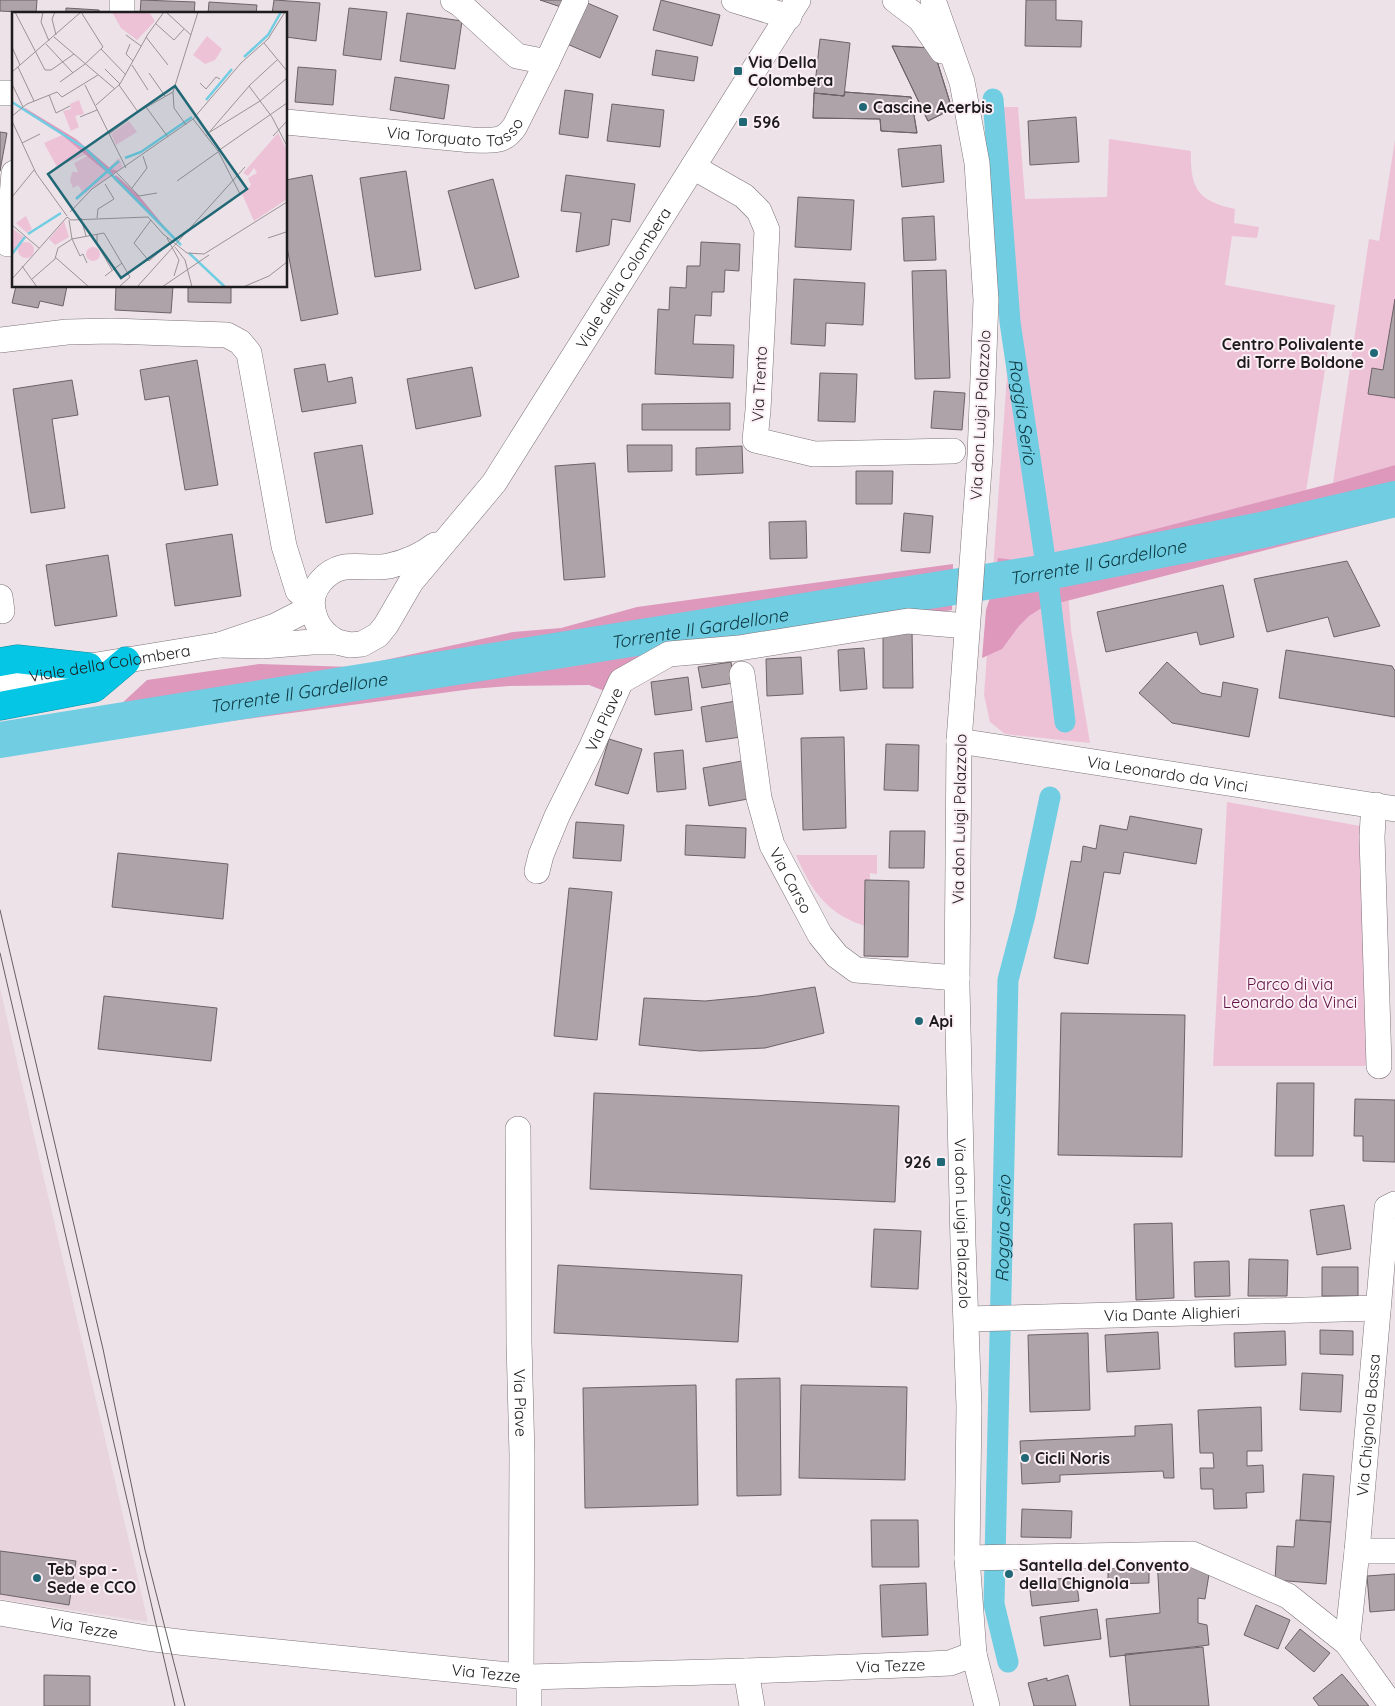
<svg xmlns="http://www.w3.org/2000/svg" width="1395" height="1706" font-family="Quicksand,sans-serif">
	<rect width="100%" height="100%" fill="#ede2e7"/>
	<path fill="#e7d4dd" d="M0,988l38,165 110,469 -148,-23z"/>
	<path fill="#edc2d7" d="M987,107h31l7,92 82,-2 2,-58 82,12c-1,38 7,50 44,58l-1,14 25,4 -2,11 -25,-2 -7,49 110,20 -32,206 -236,67 4,52 19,113 -85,-9 -15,-12 -6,-27 23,-319 -15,-229z
		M1395,140v325l-62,18 36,-244 10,2z
		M1227,802l133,24 6,240h-153z
		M796,855h81v19l-7,-1 -2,54c-40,-12 -56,-35 -72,-72z"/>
	<path fill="#dd98bc" d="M1395,465v52l-352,90 -14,9 -10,10 -17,23 -20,9 4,-48 7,-22 5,-30 16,2 76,-14 243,-63z
		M953,564l-1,46 -295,46 -50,36 -18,-7 -80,1 -37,3 -472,63v-24l119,-22 28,-26 112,-16 94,3 160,-35 48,-4 76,-21z"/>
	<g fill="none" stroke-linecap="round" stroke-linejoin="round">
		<g stroke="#70cde2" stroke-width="21">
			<path id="s1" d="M993,99l17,223 37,250 18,150"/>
			<path id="s2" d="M1008,1662l-14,-58 14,-624 17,-65 25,-118"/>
		</g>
		<path stroke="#70cde2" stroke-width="36" id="s3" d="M0,740l1047,-168 220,-43 128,-30"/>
	</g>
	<path fill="#ada3a8" stroke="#6c6367" d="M0,0h37l-1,13 -36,-2z
		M141,0l54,2 -1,12h-54z
		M274,0l46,3 -4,38 -30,-4v-23h-14z
		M540,0h26l-2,8z
		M661,0l59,15 -8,31 -59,-16z
		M1026,0h30v20l26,1 -1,26 -56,-1z
		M209,2l48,3 -1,9h-48z
		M585,2l33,14 -18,42 -33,-14z
		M66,8l33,2v4h-33z
		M349,8l38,4 -6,48 -38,-5z
		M407,13l55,8 -7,48 -55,-8z
		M820,39l30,4 -6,53 -30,-3z
		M892,46l41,2 19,61 -24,12z
		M892,46l41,2 19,61 -24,12z
		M656,50l42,7 -4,24 -42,-6z
		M298,67l38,3 -3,35 -38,-3z
		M395,77l54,8 -5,34 -54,-9z
		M565,90l28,4 -5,44 -29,-4z
		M845,92l66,5 6,36 -36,-2 -1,-12 -67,-1 1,-25 30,3z
		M845,92l66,5 6,36 -36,-2 -1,-12 -67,-1 1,-25 30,3z
		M612,104l52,6 -4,37 -53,-6z
		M1076,117l3,45 -49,3 -2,-44z
		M0,132l7,1 -7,38z
		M941,145l3,37 -42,5 -4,-38z
		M406,171l15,99 -46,7 -15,-99z
		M312,175l26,139 -37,7 -15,-79v-62z
		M566,175l69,9 -5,38 -18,-3 -3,26 -33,7 5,-39 -20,-2z
		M493,179l26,98 -44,12 -27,-98z
		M798,197l56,3 -3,50 -56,-3z
		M934,216l2,44 -32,1 -2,-43z
		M701,242l39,2 -1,27 -14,-1 -1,22h-12l-1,24 -16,-1 -2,29 41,1 -1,33 -78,-4 3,-65 11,1 1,-23 16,1 1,-22h13z
		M946,270l4,108 -35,1 -3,-108z
		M794,279l71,4 -2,42 -37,-2 -1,23 -34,-2z
		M16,286h51l-4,20 -23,-5 -2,7 -26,-5z
		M116,286h57l-2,27 -56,-3z
		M188,286h43v17l-43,-1z
		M1395,299v99l-27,-4 4,-26 11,2z
		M197,360l21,125 -33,5 -16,-94 -24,4 -5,-30z
		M325,364l3,18 24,-5 4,26 -54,9 -8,-43z
		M472,367l9,49 -65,13 -9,-50z
		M820,373l37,1 -2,48 -37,-1z
		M72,380l6,35 -26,4 13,89 -34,5 -18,-124z
		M934,391l31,2 -3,37 -31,-2z
		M730,403v27h-88v-26z
		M362,445l11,69 -47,9 -12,-70z
		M627,445h45v26l-44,1z
		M742,446l1,27 -47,2v-27z
		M595,463l10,114 -41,3 -9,-114z
		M856,471h37l-1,33h-36z
		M904,513l29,3 -3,37 -29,-2z
		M806,521l1,37 -37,1 -1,-37z
		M232,534l9,62 -66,10 -9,-62z
		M108,555l9,61 -62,10 -9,-61z
		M1347,561l33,65 -46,11 -6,-20 -61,15 -13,-53z
		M1223,585l11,52 -34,8 -3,-13 -91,20 -9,-40z
		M912,631l1,57h-30v-56z
		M864,648l3,41 -27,2 -2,-41z
		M1286,650l106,16 3,5v46l-116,-19z
		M801,657l2,37 -36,2 -1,-37z
		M731,662l3,21 -32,5 -4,-21z
		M1167,662l34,31 20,4 2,-15 35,7 -9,48 -77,-14 -33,-30z
		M688,677l4,33 -37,5 -4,-33z
		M736,701l5,36 -35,5 -5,-35z
		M844,737l2,91 -43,2 -2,-92z
		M609,739l33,10 -14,45 -33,-9z
		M886,744l33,1 -1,46 -34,-1z
		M683,750l3,39 -29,3 -3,-39z
		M742,761l6,38 -39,7 -6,-38z
		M1130,816l72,13 -6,35 -72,-12 -4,22 -16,-2 -16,92 -34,-6 17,-97 10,1 2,-16 13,3 4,-24 27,5z
		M576,822l48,3 -3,36 -48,-3z
		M686,825l60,3 -1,30 -60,-3z
		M890,831h35l-1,37h-35z
		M118,853l110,11 -5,55 -111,-12z
		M865,880l44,1 -1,76 -44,-1z
		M569,888l43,4 -15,148 -43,-4z
		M815,987l9,46 -59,15 -65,3 -61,-6 5,-47 61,3 53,-5z
		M104,996l113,12 -6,53 -113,-12z
		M1061,1013l124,2 -3,142 -124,-2z
		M1277,1083h37l-1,73h-38z
		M594,1093l305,13 -4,96 -305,-13z
		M1355,1099l40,1v62l-32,-1v-25h-9z
		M1344,1205l7,44 -34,6 -7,-45z
		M1172,1223l2,75 -38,2 -2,-76z
		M874,1229l47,2 -3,58 -47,-2z
		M1249,1259l39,1 -1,36h-39z
		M1229,1261l1,35 -35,1 -1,-35z
		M558,1265l184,10 -4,67 -184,-9z
		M1322,1267h36v29h-36z
		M1320,1330l33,1v24l-33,-1z
		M1285,1331l1,34 -51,2 -1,-34z
		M1158,1332l2,37 -53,3 -2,-37z
		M1088,1333l2,77 -60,2 -2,-77z
		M1302,1373l41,2 -2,37 -41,-2z
		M780,1378l1,117 -44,1 -1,-117z
		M696,1385l2,120 -113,3 -2,-120z
		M801,1385l106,2 -2,93 -106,-2z
		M1261,1407l1,44h-15v15l16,-1 1,27 -18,1 1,15 -33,1 -1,-20h-12l-1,-21h14l-1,-15h-13l-2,-43z
		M1172,1424l2,54h-10l-1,-7 -103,4v7l-38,2 -2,-43 115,-5v-10z
		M1303,1474l31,2 -3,46 -31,-2z
		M1022,1509l50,2 -1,27 -50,-1z
		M871,1520h47l1,47h-47z
		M1296,1520l35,2 -5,62 -51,-4 2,-34 17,1z
		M0,1551l76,10 -7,44 -69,-11z
		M1149,1558v25l-41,1v-25z
		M1157,1558l53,10 -5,31 -7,-1v25l9,2 2,20 -99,12 -4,-38 54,-6z
		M1395,1574v36l-25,2 -3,-36z
		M1076,1577l3,24 -47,5 -3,-24z
		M926,1583l2,52 -46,2 -2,-52z
		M1256,1605l34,15 -12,29 -34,-14z
		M1097,1609l4,30 -57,7 -4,-29z
		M1300,1629l30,24 -16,19 -29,-24z
		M1203,1647l6,59h-79l-5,-52z
		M1342,1674l27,32h-50l-6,-8z
		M44,1675l46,1v30h-46z
		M1068,1675l8,31h-42l-6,-23 19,-5v3z"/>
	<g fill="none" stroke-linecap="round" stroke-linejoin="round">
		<g stroke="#7d7378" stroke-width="26">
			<g id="minor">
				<path d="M453,0l7,4 57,52 30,6"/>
				<path d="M734,0l55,17"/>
				<path d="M895,0l25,19 22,32"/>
				<path id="s4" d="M933,0l29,82 15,81 9,137 -6,156 -21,285 -2,245 6,257 6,164 -2,151 7,96 13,52"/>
				<path d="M122,14v-14"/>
				<path d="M0,93h14"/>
				<path id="s5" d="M286,122l186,18c20,0 31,4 43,-14l32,-64 29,-62"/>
				<path d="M693,167l51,29 15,15 8,19 -9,180 -3,30 59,14 139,-3"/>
				<path d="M8,244l6,-71"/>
				<path d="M0,340l67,-8 44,-1 116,4 13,7 9,11 35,193 14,45 13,11"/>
				<path d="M0,597l2,14"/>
				<path d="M337,642c-14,-8 -21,-17 -24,-32 -2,-10 1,-21 8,-29 21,-24 41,-10 68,-15 17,-4 32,-10 46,-21"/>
				<path id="s6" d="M219,645l43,1 50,-4h25l13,3 12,-1 16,-9 8,-10 25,-43 83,-99 304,-483"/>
				<path id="s7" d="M742,674l17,124 13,47 48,90 17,21 19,14 101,8"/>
				<path id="s8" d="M0,681l219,-36 56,-19 37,-19"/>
				<path id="s9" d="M959,741l436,68"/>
				<path d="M1376,805l-3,14 -1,18 7,229"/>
				<path id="s10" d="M537,871l4,-16 16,-39 34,-68 30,-67 48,-27 70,-6 169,-27 59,5"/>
				<path id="s11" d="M518,1129l1,213 3,113 -1,221"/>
				<path id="s12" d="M967,1319l411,-11"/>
				<path d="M1357,1551h38"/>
				<path d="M967,1558l225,-4 96,42 59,47 45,63"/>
				<path id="s13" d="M0,1613l147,25 40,5 342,34 217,-6 183,-7 21,-1 24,-9"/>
				<path id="s14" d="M1347,1643l10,-92 30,-343 8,-4"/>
				<path d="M746,1671l6,35"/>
				<path d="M529,1677v29"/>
			</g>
		</g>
		<g stroke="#0e8b9f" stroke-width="29">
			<path id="highway" d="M0,662l17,-3 72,8
				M0,706l94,-18 32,-27"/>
		</g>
		<use href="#minor" stroke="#fff" stroke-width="25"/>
		<use href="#highway" stroke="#05c7e5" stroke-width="28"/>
		<path stroke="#655f62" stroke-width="1" d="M0,910l103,439 42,201 40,156
			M0,953l175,753"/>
	</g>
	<g fill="#206876" stroke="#fbeff5" stroke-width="2">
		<rect x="733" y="66" width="10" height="10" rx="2.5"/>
		<circle cx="863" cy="107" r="5"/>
		<rect x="738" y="117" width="10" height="10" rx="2.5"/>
		<circle cx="1374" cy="353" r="5"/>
		<circle cx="919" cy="1021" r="5"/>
		<rect x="936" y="1157" width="10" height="10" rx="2.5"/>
		<circle cx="1025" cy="1458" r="5"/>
		<circle cx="1009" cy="1574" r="5"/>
		<circle cx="37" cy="1578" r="5"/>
	</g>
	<g text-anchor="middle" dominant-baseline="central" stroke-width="4" stroke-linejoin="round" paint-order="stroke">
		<g font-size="16" font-weight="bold" fill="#1e1b1c" stroke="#fbeff5" text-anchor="start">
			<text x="748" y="62">Via Della<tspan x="748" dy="18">Colombera</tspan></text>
			<text x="873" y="107">Cascine Acerbis</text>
			<text x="753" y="122">596</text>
			<text x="1364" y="344" text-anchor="end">Centro Polivalente<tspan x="1364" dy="18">di Torre Boldone</tspan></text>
			<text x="929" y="1021">Api</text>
			<text x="931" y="1162" text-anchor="end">926</text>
			<text x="1035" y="1458">Cicli Noris</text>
			<text x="1019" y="1565">Santella del Convento<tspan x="1019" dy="18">della Chignola</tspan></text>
			<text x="47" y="1569">Teb spa -<tspan x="47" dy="18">Sede e CCO</tspan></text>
		</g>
		<g font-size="16" fill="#1e1b1c" stroke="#fbeff5">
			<text stroke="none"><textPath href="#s5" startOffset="172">Via Torquato Tasso</textPath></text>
			<text stroke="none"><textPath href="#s6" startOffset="596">Viale della Colombera</textPath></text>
			<text transform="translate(759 384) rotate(-87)">Via Trento</text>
			<text transform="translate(980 415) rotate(-87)">Via don Luigi Palazzolo</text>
			<text stroke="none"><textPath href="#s8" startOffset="111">Viale della Colombera</textPath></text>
			<text stroke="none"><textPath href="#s10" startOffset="166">Via Piave</textPath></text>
			<text stroke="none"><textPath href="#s9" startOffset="211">Via Leonardo da Vinci</textPath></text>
			<text transform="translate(959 819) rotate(-89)">Via don Luigi Palazzolo</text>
			<text stroke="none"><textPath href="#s7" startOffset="214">Via Carso</textPath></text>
			<text stroke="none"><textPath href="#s4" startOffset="1231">Via don Luigi Palazzolo</textPath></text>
			<text stroke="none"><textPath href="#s12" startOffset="205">Via Dante Alighieri</textPath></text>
			<text stroke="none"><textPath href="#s11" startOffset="274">Via Piave</textPath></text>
			<text stroke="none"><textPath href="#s14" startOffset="219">Via Chignola Bassa</textPath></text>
			<text stroke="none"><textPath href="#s13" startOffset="85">Via Tezze</textPath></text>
			<text stroke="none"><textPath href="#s13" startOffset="895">Via Tezze</textPath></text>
			<text stroke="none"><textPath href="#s13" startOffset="490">Via Tezze</textPath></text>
		</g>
		<g font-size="16" fill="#601043" stroke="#fbeff5">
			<text x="1290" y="984">Parco di via<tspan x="1290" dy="18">Leonardo da Vinci</tspan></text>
		</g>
		<g font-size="18" font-style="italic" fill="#0b3841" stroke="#fbeff5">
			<text stroke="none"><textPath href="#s1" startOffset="314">Roggia Serio</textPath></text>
			<text stroke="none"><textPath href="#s3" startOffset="1112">Torrente Il Gardellone</textPath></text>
			<text stroke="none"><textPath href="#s3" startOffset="708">Torrente Il Gardellone</textPath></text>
			<text stroke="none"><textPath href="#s3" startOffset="302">Torrente Il Gardellone</textPath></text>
			<text stroke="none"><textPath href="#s2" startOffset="435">Roggia Serio</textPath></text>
		</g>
	</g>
	<g transform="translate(12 12)">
		<rect width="275" height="275" fill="#ede2e7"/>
		<path d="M100,0h37l6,9 -18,19 -16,-12zM195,24l15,13 -7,11 -10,4 -12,-9zM67,88l5,14 -9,2 4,11 -8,4 -8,-20 8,-2 -1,-5zM117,109l8,11 -21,13 -5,-11zM266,121l9,17v49l-33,22 -12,-27 9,-9 -3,-7 9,-5 -3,-5 -6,8 -5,-3zM50,123l25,19 -30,13 -13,-24zM79,142l17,14 11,-10 4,9 -46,32 -1,-2 6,-6 -4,-6 -5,3 -3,-7 2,-9h6l-4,-9zM14,204l6,13 -5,4 -11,-10zM52,209l5,16 -14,8 -6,-6zM0,216l12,9 -12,16zM6 238a8 8 0 1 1 16 0a8 8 0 1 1-16 0ZM74 242a7 7 0 1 1 14 0a7 7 0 1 1-14 0Z" fill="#edc2d7"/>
		<path d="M13,96l51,31 35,30 7,2 -8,4 -48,-40 -39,-25zM104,163l24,22 37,45 -64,-64z" fill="#dd98bc"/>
		<path fill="none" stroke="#70cde2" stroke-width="2.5" d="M232,45l24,-22 13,-23M194,88l26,-31M0,90l14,9M14,99l60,38 95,96M113,146l16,-6 51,-35M64,187l43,-38M16,222l33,-21M177,241l36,34M0,242l13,-17"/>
		<path fill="none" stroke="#9a9296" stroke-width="1" d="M3,0l30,58h6l23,-16M31,0l-2,10 8,19M43,0l-3,7 4,16M69,0l22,35 -18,17M154,0l25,23M143,11l19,17 10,-11M114,23l15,11M42,25l61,52M134,25l22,28M252,31l23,28M34,32l27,29M118,32l-4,10 7,7M0,35l8,18M89,37l25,26M120,53l16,25M6,55l16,34M93,57l15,15M0,60l69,-60M137,61l16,23M48,70l25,-18M188,71l6,6 10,-12 4,2M0,72l11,23M73,73l41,83M107,73l19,27 35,-20M237,74l23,31 15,29M37,83l7,18 14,-7M84,93l24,-21 28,-50 16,-22M134,95l22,30M0,104l15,-12 30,-12 5,5 36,-22M68,105l17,-7M181,107l25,32 22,43M0,109l24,52 31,43M174,113l-12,-17 -1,-16 25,-80M198,120l50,-31 27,-23M97,122l19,-14M194,124l44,-51 27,-25M261,124l14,-15M10,131l18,-9M206,139l69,-48M105,161l22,23 18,-3M165,169l41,-29M120,176l15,-20 -4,-12M0,185l22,-27M58,200l22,-23 101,-70 48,-56 27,-24 17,-27M55,205l4,3 77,-3 16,18M69,206l5,18M85,206l1,-9 16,-10 -9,-15M57,208l3,19 8,17 3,-2 4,9M139,208l-17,23 15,18 17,-15M275,209v16M0,213l27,23M85,222v10l15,26M151,222l24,19 17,1 83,-52M155,226l12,22 -5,16M256,226l18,-6M163,235l10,13 7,27M43,245l34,30M10,254l15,21M93,264l17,-13M0,267l55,-62M20,267l23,-20 3,-11 14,-9 32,-6 26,44 -11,10M125,275l108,-120M150,275l47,-32M231,275l26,-11 18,-14"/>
		<path fill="#206876" fill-opacity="0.15" stroke="#206876" stroke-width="2.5" d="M163,74l72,103 -126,89 -73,-104z"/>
		<rect width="275" height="275" fill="none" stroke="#1e1b1c" stroke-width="2.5"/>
	</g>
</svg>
